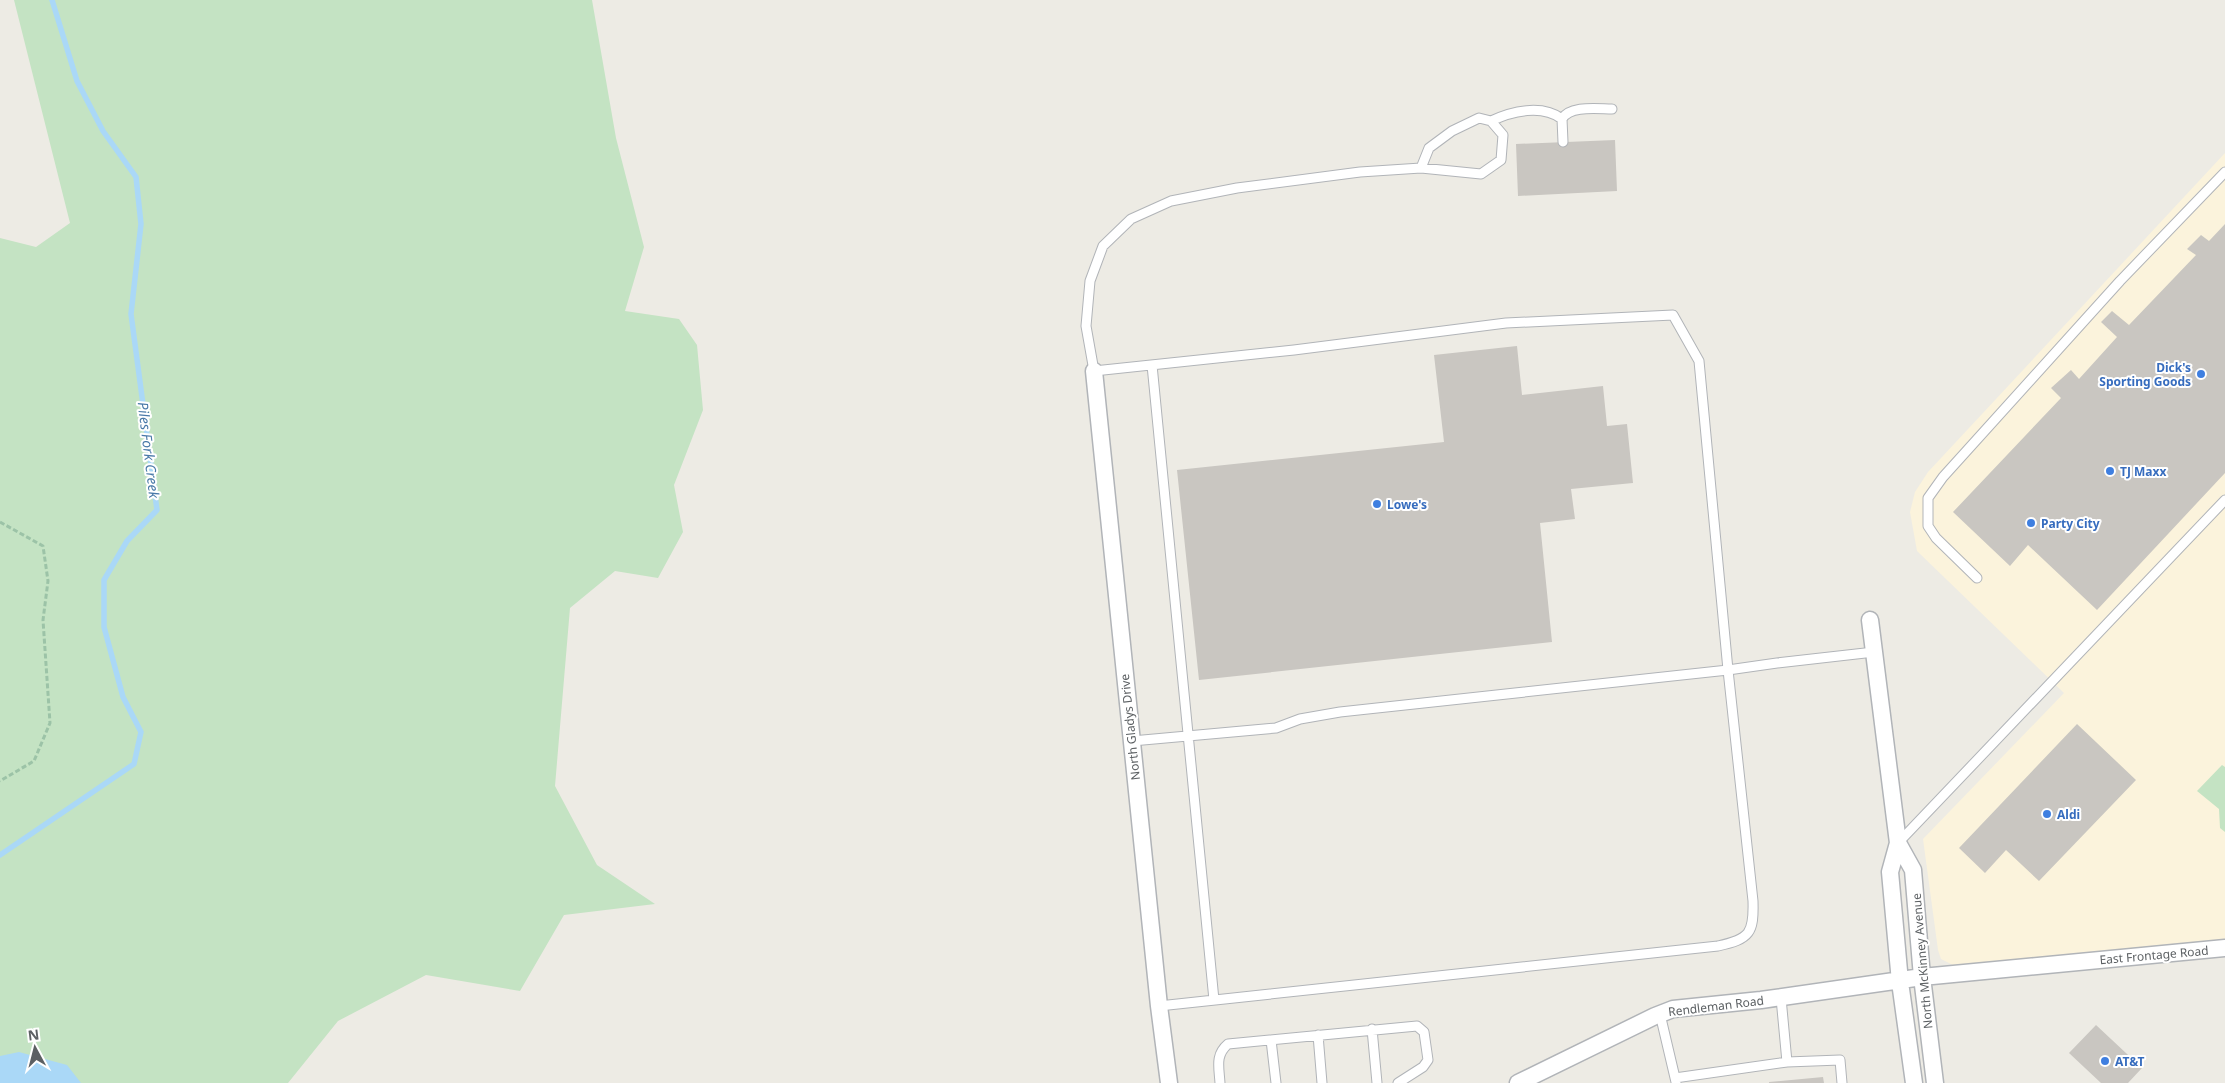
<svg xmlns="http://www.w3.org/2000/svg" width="2225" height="1083" font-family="'Noto Sans',sans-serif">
	<rect width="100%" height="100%" fill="#edebe4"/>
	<path fill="#fbf3dc" d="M2225,153v786l-272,26 -12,-6 -3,-9 -15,-111 141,-146 -147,-142 -7,-39 5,-20 13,-20z"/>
	<path fill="#c4e3c3" d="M14,0h578l24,138 28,109 -19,64 54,8 18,26 6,65 -29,75 9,47 -25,46 -43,-7 -45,37 -15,178 42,79 58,39 -91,11 -44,76 -94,-16 -88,46 -50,62h-288v-845l36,9 34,-24z
		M2222,765l3,2v65l-5,-4 -1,-19 -22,-18z"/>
	<path fill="#aad8f7" d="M19,1052l48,13 14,18h-81v-27z"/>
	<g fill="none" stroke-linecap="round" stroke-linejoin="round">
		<path stroke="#aad8f7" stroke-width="5.5" d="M0,855l134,-91 7,-32 -18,-35 -19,-70v-47l23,-39 30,-31 -26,-196 10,-90 -5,-47 -33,-46 -26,-50 -25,-81"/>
	</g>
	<path fill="#c9c6c1" d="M1615,140l2,51 -99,5 -2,-52z
		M2225,224v249l-128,137 -69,-65 -18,21 -57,-54 108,-114 -10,-10 20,-18 8,9 38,-42 -16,-15 11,-11 17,14 67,-70 -9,-6 14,-14 8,6z
		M1517,346l5,49 81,-9 4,40 20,-2 6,59 -62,6 4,30 -35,4 12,119 -353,38 -22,-210 267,-28 -10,-87z
		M2077,724l59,56 -97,101 -33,-31 -21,23 -26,-25z
		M2096,1025l46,43 -14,15h-27l-32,-30z
		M1823,1077l1,6h-55v-1z"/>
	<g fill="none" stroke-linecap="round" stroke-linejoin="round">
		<g stroke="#b1b4b8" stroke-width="11">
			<path id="service" d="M1562,119c8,-14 36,-10 50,-10
				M1491,121c21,-10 51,-17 71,-2l1,23
				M1152,365l62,635
				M1977,578l-41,-40 -8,-12v-28l15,-21 177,-196 105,-109
				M1132,741l144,-13 24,-9 40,-7 388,-42 49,-7 97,-11
				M1898,843l327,-343
				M1781,998l6,64 53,-2 2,23
				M1159,1006l559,-60c32,-7 36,-13 35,-45l-25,-231 -29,-309 -26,-46 -167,8 -212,27 -200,21 -8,-45 4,-45 13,-35 28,-27 40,-18 66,-13 123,-16 61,-4 60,6 20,-14 2,-25 -12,-14 -12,-3 -27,13 -23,17 -8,20
				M1660,1014l16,68
				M1372,1029l5,54
				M1318,1035l4,48
				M1271,1040l5,43
				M1675,1078l112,-16
				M1220,1083c-1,-16 -5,-28 8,-39l189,-18 7,6 4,28 -5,7 -25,16"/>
		</g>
		<g stroke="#b1b4b8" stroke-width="19">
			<path id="minor" d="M1094,371l65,635 10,77
				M1870,620l28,223 -8,29 10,110 14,101
				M1898,843l15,27 9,107 13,106
				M1518,1083l137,-67 18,-7 88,-9 161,-23 303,-29"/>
		</g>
		<path stroke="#9cc3a7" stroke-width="3" stroke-dasharray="5 2.5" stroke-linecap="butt" d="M0,522l43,24 5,35 -5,39 7,103 -16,38 -34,20"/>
		<use href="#service" stroke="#fff" stroke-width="9"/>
		<use href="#minor" stroke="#fff" stroke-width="16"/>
	</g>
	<g fill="#3f7fe0" stroke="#fff" stroke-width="2">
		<circle cx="2201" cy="374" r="5"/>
		<circle cx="2110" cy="471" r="5"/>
		<circle cx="1377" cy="504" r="5"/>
		<circle cx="2031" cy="523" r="5"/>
		<circle cx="2047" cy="814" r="5"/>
		<circle cx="2105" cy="1061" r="5"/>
	</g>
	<g text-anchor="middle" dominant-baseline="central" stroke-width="4" stroke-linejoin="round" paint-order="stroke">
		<g font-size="12" font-weight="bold" fill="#366cbe" stroke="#fff" text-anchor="start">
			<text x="2191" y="367" text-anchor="end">Dick's<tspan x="2191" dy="14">Sporting Goods</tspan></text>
			<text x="2120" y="471">TJ Maxx</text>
			<text x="1387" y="504">Lowe's</text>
			<text x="2041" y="523">Party City</text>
			<text x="2057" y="814">Aldi</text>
			<text x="2115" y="1061">AT&amp;T</text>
		</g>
		<g font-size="12" fill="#5c6063" stroke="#fff">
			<text transform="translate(1130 727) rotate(-96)">North Gladys Drive</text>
			<text transform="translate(2154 955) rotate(-5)">East Frontage Road</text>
			<text transform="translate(1922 961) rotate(-95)">North McKinney Avenue</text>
			<text transform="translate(1716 1006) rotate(-7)">Rendleman Road</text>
		</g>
		<g font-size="14" font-style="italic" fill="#4979a8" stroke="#fff">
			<text transform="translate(149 450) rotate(83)">Piles Fork Creek</text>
		</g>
	</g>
	<g transform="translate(35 1048) rotate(353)" stroke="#ffffff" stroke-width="4" paint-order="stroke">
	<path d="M0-4L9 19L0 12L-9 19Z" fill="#5c6063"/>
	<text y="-8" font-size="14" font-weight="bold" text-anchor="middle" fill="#5c6063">N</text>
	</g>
</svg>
